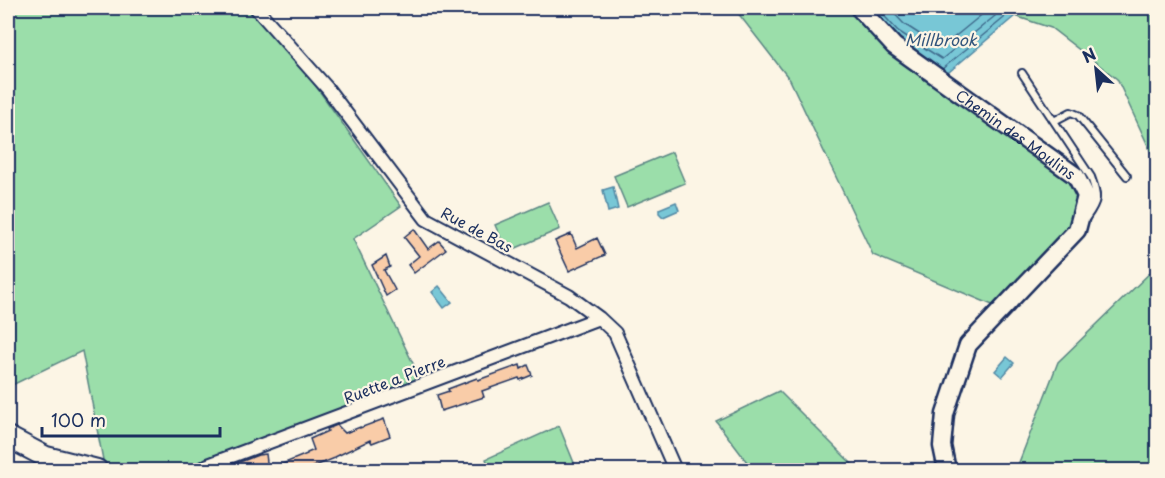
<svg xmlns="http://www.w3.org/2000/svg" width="1165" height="478" font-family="'Playpen Sans',sans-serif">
	<rect width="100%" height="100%" fill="#fcf5e5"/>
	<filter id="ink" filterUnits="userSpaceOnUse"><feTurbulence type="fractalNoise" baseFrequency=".0167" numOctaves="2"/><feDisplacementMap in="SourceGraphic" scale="12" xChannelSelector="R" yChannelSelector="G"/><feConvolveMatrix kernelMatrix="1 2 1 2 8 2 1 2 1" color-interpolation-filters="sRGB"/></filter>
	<g filter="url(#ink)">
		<path fill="#9bdeaa" stroke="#5b8684" stroke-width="1.5" d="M8,8h240l65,74 88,124 -48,33 68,141 -238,89 -79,-4 -22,-114 -74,36z
			M734,8h125l217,168 10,20 -9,34 -75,79 -129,-54 -83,-175z
			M1006,8h151v157l-40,-86 -66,-51 -36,-12z
			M672,152l13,31 -58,24 -13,-31z
			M548,202l12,27 -53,23 -12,-27z
			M1157,266v204h-141l42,-108z
			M779,391l79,79h-105l-37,-49z
			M559,426l18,44h-86l-5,-11z"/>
		<path fill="#78c7d6" stroke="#538aa6" stroke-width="1.5" d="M859,8h147l9,8 -72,61z
			M613,187l5,22 -10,3 -5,-22z
			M676,202l3,8 -16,7 -4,-4v-4z
			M439,286l13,16 -8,6 -12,-16z
			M1007,357l7,6 -12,14 -7,-6z"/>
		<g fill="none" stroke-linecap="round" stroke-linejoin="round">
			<path stroke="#406c8e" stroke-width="1.5" d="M877,8l21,23 44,28 53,-43v-8
				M889,8l15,16 37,24 44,-36 1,-4
				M942,69l62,-51 1,-3 -2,-7"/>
		</g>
		<path fill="#f9cca8" stroke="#1b2f5e" stroke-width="1.5" d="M414,229l14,20 11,-8 7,8 -32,24 -6,-8 11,-9 -15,-19z
			M571,234l6,14 20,-10 8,17 -36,16 -14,-30z
			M386,256l4,11 -6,3 11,20 -9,6 -14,-31z
			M520,365l1,4 7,-4 4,10 -12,5 -1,-2 -37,13 2,6 -43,14 -4,-16 12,-4 -1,-2 29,-11 1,2z
			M384,419l6,17 -18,7 -2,-3 -35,17v1l-32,13h-86l41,-16 8,-1 2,16 39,-16v-1l7,-3 -4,-11 18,-8 -1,-2 10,-4 8,8 15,-6v1z"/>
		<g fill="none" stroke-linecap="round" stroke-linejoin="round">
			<g stroke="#1b2f5e" stroke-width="10">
				<path id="lane" d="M1022,73l69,104c7,20 8,23 -5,41
					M1054,121l17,-9 7,3 49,61"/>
			</g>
			<g stroke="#1b2f5e" stroke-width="16">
				<path id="street" d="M256,8l71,80 99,131 143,77 30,22 16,15 60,137
					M201,470l7,-5 391,-147"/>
			</g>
			<g stroke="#1b2f5e" stroke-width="21">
				<g id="secondary">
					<path id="s1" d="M859,8l35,38 182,130 10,20 -9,34 -109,115 -23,69 -3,32 5,24"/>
				</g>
			</g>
			<g stroke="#1b2f5e" stroke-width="24">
				<path id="primary" d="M8,437l38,20 51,13"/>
			</g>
			<use href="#lane" stroke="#fcf5e5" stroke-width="6"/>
			<use href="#street" stroke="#fcf5e5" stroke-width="12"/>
			<use href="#secondary" stroke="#fcf5e5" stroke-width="16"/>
			<use href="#primary" stroke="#fcf5e5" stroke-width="20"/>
		</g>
	</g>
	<g text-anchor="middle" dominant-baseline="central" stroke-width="4.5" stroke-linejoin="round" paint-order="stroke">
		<g font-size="15" fill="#1b2f5e" stroke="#fcf5e5">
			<text stroke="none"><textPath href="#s1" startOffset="202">Chemin des Moulins</textPath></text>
			<text transform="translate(477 229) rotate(28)">Rue de Bas</text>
			<text transform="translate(394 379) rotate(-21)">Ruette a Pierre</text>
		</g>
		<g font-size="16" font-style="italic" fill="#32557c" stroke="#fcf5e5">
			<text x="941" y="39">Millbrook</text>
		</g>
	</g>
	<rect width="1165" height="478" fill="none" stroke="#fcf5e5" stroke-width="30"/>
	<rect x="15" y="15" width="1135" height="448" fill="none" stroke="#1b2f5e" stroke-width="2" filter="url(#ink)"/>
	<g transform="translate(1096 69) rotate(333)" stroke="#fcf5e5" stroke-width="4.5" paint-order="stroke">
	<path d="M0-4.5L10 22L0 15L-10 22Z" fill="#1b2f5e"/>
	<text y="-9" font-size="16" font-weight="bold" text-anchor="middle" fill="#1b2f5e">N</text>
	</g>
	<path d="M42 427v9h178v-9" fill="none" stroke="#1b2f5e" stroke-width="3"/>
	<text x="51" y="427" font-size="18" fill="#1b2f5e" stroke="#fcf5e5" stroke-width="4.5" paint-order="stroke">100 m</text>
</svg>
